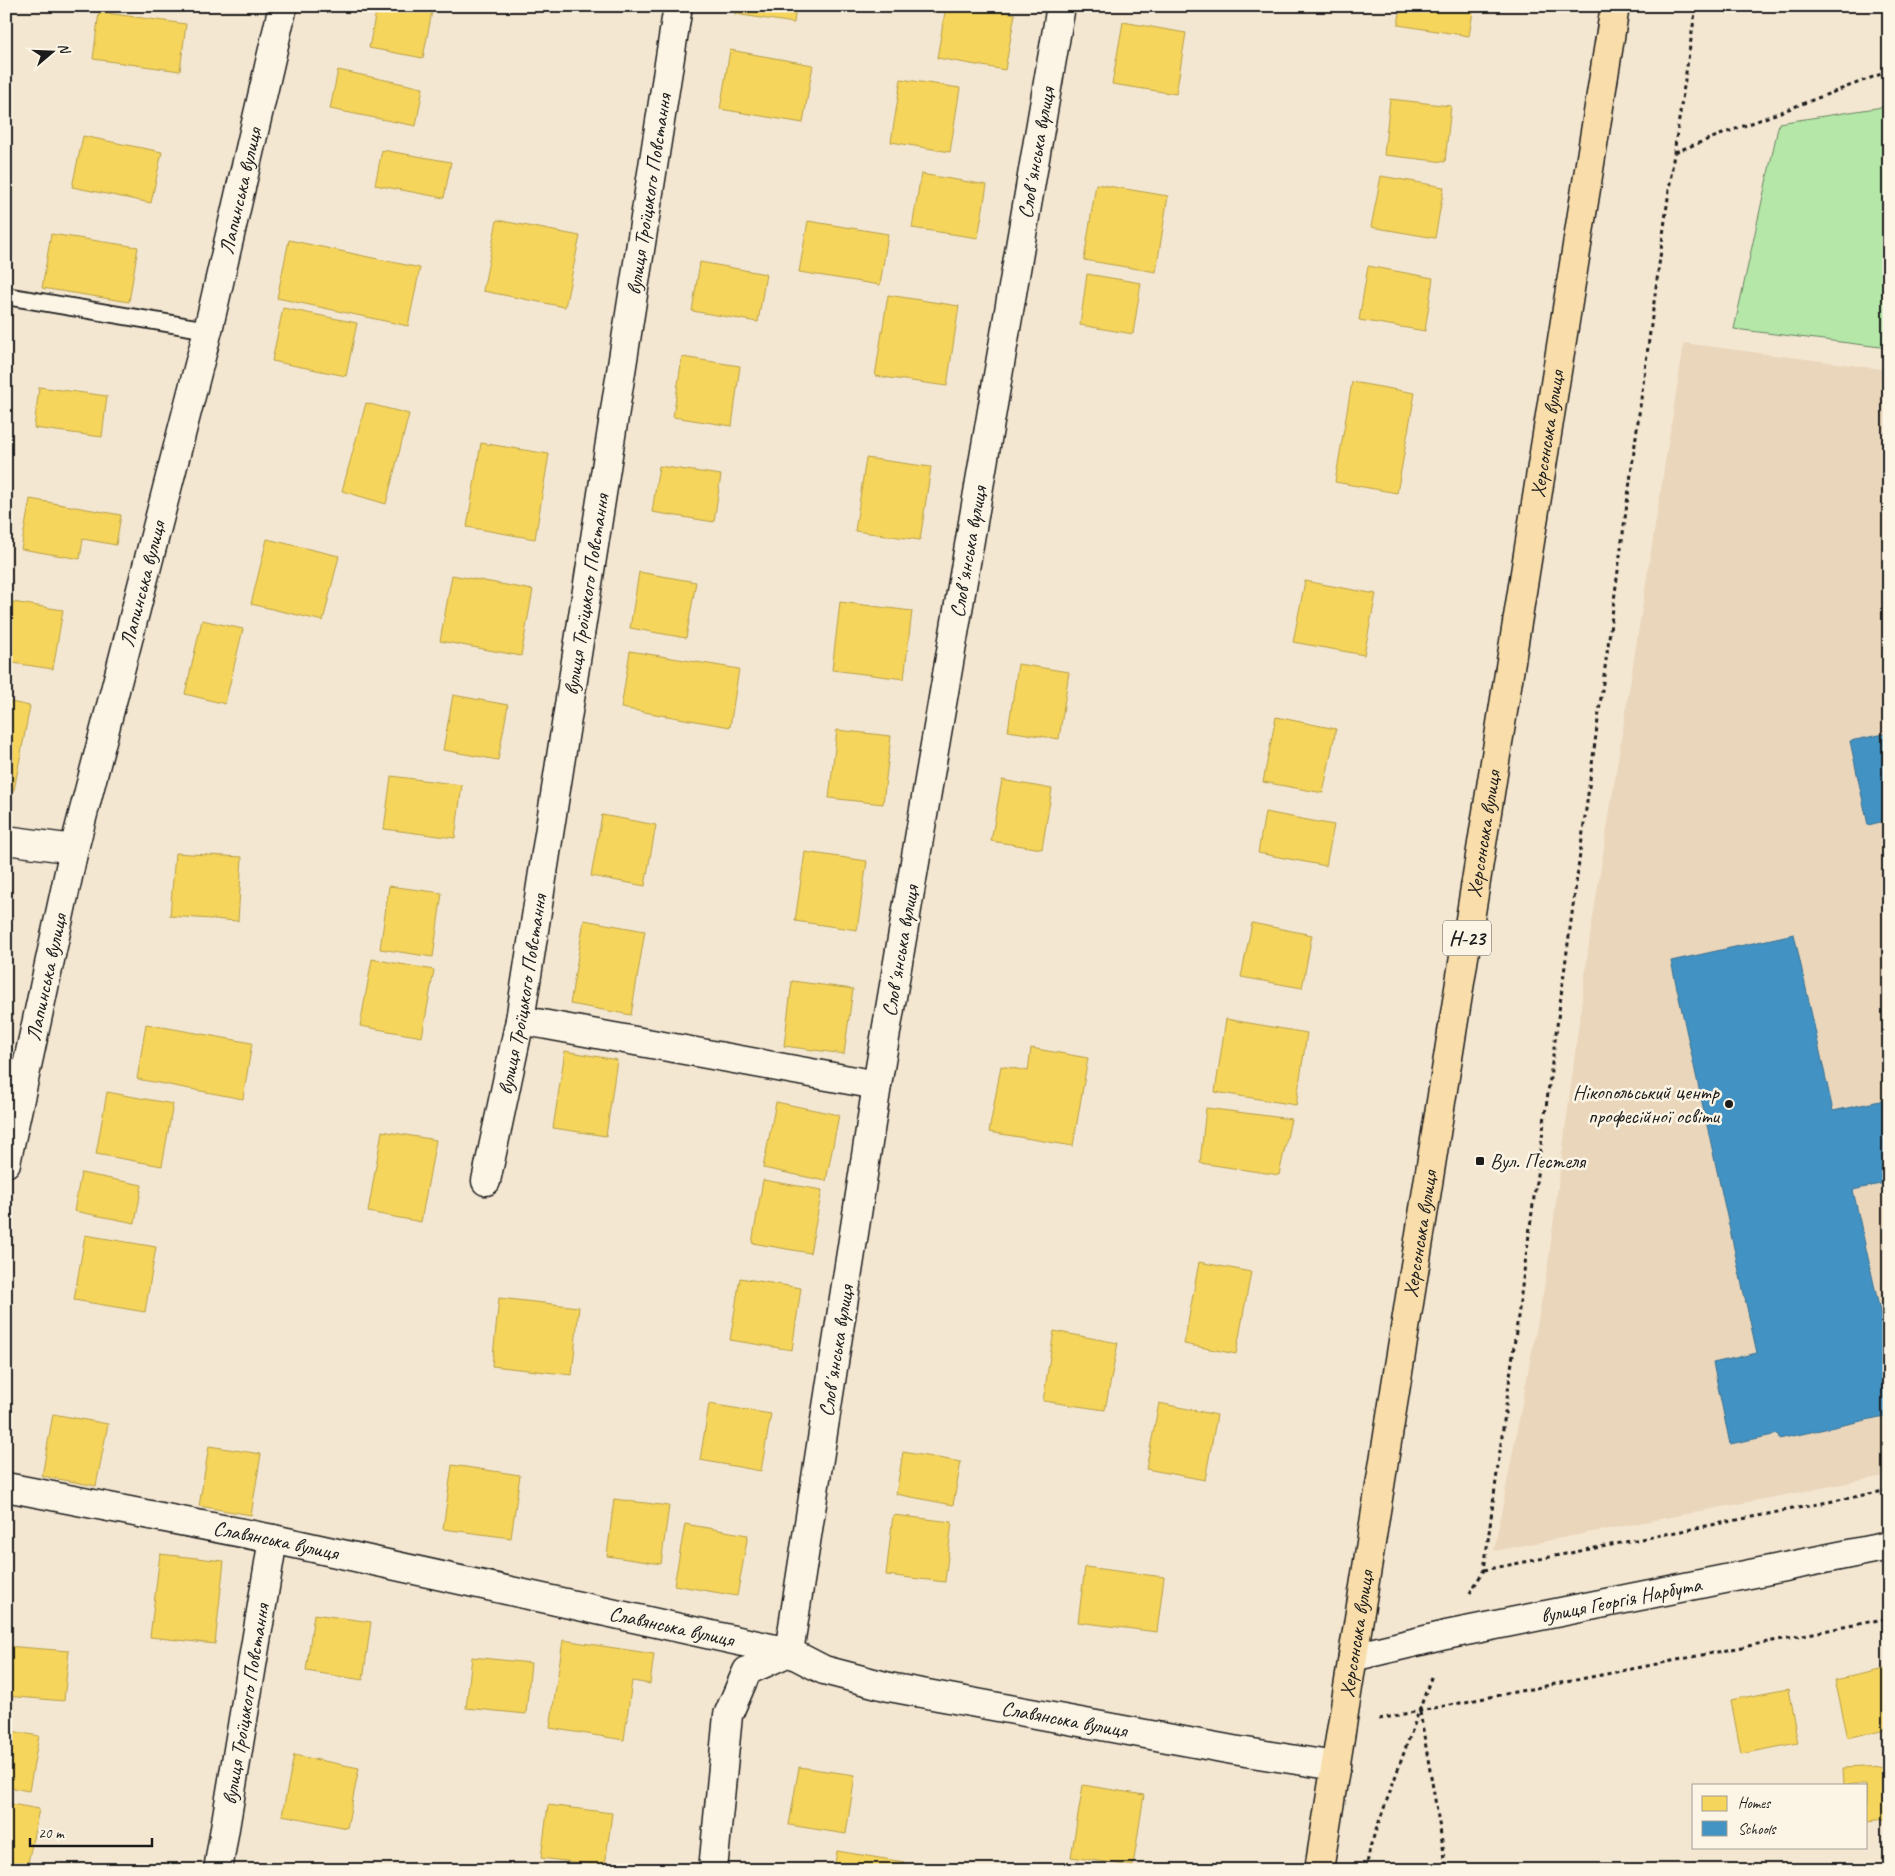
<svg xmlns="http://www.w3.org/2000/svg" width="1895" height="1876" font-family="Caveat,sans-serif">
	<rect width="100%" height="100%" fill="#f4e7d2"/>
	<filter id="ink" filterUnits="userSpaceOnUse"><feTurbulence type="fractalNoise" baseFrequency=".02" numOctaves="2"/><feDisplacementMap in="SourceGraphic" scale="10" xChannelSelector="R" yChannelSelector="G"/><feConvolveMatrix kernelMatrix="1 2 1 2 8 2 1 2 1" color-interpolation-filters="sRGB"/></filter>
	<g filter="url(#ink)">
		<path fill="#ead6bb" d="M1684,343l205,27v1105l-395,76 53,-279 43,-336z"/>
		<path fill="#b5e8a8" stroke="#688262" d="M1889,106v242l-155,-19 45,-206z"/>
		<path fill="#f6d55c" stroke="#b59e49" d="M377,6h56l-10,52 -54,-10z
			M736,6h60l-2,17 -59,-9z
			M946,6h28l41,8 -10,56 -68,-12z
			M1401,6h73l-5,30 -71,-11z
			M99,12l87,12 -6,47 -87,-12z
			M1123,22l63,11 -10,61 -64,-10z
			M730,50l83,15 -10,58 -83,-14z
			M338,70l85,18 -7,38 -86,-17z
			M901,79l59,9 -10,64 -59,-10z
			M1390,99l61,7 -6,56 -61,-7z
			M83,136l79,16 -11,51 -79,-16z
			M382,150l69,12 -7,36 -69,-13z
			M921,174l66,11 -9,53 -66,-10z
			M1381,176l63,11 -9,51 -64,-11z
			M1096,184l72,12 -12,76 -72,-12z
			M497,220l83,16 -15,71 -82,-16z
			M808,221l80,13 -8,51 -81,-13z
			M51,234l87,13 -9,55 -87,-14z
			M289,240l131,28 -12,58 -131,-28z
			M700,262l66,12 -8,48 -66,-11z
			M1368,266l65,12 -8,53 -66,-11z
			M1087,274l54,9 -8,51 -53,-9z
			M888,295l71,11 -12,80 -72,-10z
			M283,308l74,15 -11,53 -74,-15z
			M682,357l58,9 -8,60 -59,-9z
			M1352,382l63,11 -18,100 -62,-11z
			M39,387l68,9 -5,41 -68,-9z
			M366,403l43,11 -23,90 -44,-13z
			M481,443l68,11 -14,85 -68,-12z
			M866,458l65,9 -11,73 -65,-9z
			M659,466l62,9 -7,47 -62,-10z
			M30,499l91,16 -5,30 -33,-6 -3,20 -59,-10z
			M267,539l72,17 -16,65 -72,-17z
			M639,572l57,10 -10,56 -56,-10z
			M452,575l81,15 -12,66 -81,-15z
			M1305,581l71,13 -12,61 -71,-13z
			M6,601l57,9 -10,59 -47,-7z
			M840,602l72,9 -8,68 -72,-9z
			M202,620l41,9 -18,75 -40,-10z
			M630,651l109,18 -9,58 -109,-19z
			M1018,664l51,8 -10,67 -51,-8z
			M453,695l55,10 -10,55 -55,-10z
			M6,701l24,5 -16,84 -8,-1z
			M1276,717l60,12 -13,64 -60,-11z
			M837,730l54,6 -8,68 -54,-6z
			M391,776l71,9 -7,53 -71,-9z
			M1002,780l50,9 -10,60 -51,-8z
			M1265,812l69,13 -8,41 -68,-13z
			M602,815l54,10 -11,61 -54,-10z
			M805,852l62,9 -10,69 -62,-9z
			M175,853l67,4 -4,64 -68,-5z
			M389,886l53,7 -9,64 -53,-8z
			M584,920l61,11 -14,84 -61,-11z
			M1252,923l60,12 -10,53 -61,-11z
			M372,959l62,11 -12,67 -62,-11z
			M792,981l61,8 -9,65 -60,-8z
			M1226,1019l81,14 -11,72 -81,-13z
			M146,1024l106,19 -9,56 -106,-20z
			M1031,1048l57,10 -15,88 -84,-14 12,-66 27,5z
			M565,1051l52,9 -11,76 -53,-8z
			M107,1092l66,12 -11,62 -66,-12z
			M776,1102l63,13 -13,66 -63,-13z
			M1206,1108l85,11 -12,56 -79,-12z
			M382,1131l54,9 -15,82 -53,-10z
			M81,1173l61,12 -7,38 -61,-12z
			M763,1180l59,10 -12,63 -58,-10z
			M85,1235l71,12 -11,65 -71,-12z
			M1199,1262l52,10 -15,82 -52,-10z
			M740,1278l61,10 -9,62 -62,-10z
			M499,1298l80,9 -7,68 -80,-9z
			M1054,1331l64,12 -13,67 -62,-9z
			M1159,1403l58,12 -12,65 -59,-11z
			M709,1404l62,10 -10,57 -61,-11z
			M53,1414l55,10 -12,62 -54,-10z
			M209,1446l52,8 -10,61 -52,-9z
			M903,1452l58,10 -8,43 -57,-11z
			M452,1465l68,10 -9,63 -68,-9z
			M614,1499l55,7 -8,58 -54,-8z
			M893,1515l59,7 -7,60 -59,-7z
			M685,1524l63,11 -11,61 -63,-11z
			M160,1554l64,7 -9,83 -65,-7z
			M1085,1567l79,10 -7,55 -79,-10z
			M314,1614l57,8 -8,58 -57,-9z
			M563,1640l91,14 -4,30 -18,-3 -8,59 -74,-12z
			M6,1646l63,5 -5,50 -58,-5z
			M472,1657l59,6 -5,51 -60,-6z
			M1889,1668v60l-41,10 -13,-58z
			M1788,1689l10,54 -57,11 -10,-54z
			M6,1730l33,6 -10,55 -23,-4z
			M294,1755l65,13 -12,60 -65,-13z
			M1884,1766l3,54 -21,2v-37h-22l-1,-17z
			M799,1767l56,8 -9,59 -57,-9z
			M1083,1785l61,10 -11,71 -62,-9z
			M6,1803l33,6 -12,59 -21,-5z
			M548,1805l64,8 -7,53 -64,-8z
			M837,1851l67,11 -1,8h-69z"/>
		<path fill="#4393c3" stroke="#376f91" d="M1889,733v87l-21,5 -18,-84z
			M1794,934l39,177 56,-12v83l-36,8 36,162v63l-110,24 -1,-5 -48,10 -17,-81 44,-10 -86,-392z"/>
		<g fill="none" stroke-linecap="round" stroke-linejoin="round">
			<g stroke="#1c1c1c" stroke-width="20">
				<path id="service" d="M6,296l202,34"/>
			</g>
			<g stroke="#1c1c1c" stroke-width="31">
				<g id="minor">
					<path d="M6,840l68,9"/>
					<path d="M520,1020l357,65"/>
					<path id="s1" d="M6,1163l68,-314 134,-519 75,-324"/>
					<path id="s2" d="M486,1181l34,-161 158,-1014"/>
					<path id="s3" d="M6,1487l267,52 516,113 35,18 65,17 344,63 103,16"/>
					<path id="s4" d="M218,1870l55,-331"/>
					<path d="M713,1870l15,-155 19,-44 42,-19 88,-567 184,-1079"/>
				</g>
			</g>
			<g stroke="#1c1c1c" stroke-width="31">
				<g id="tertiary">
					<path id="s5" d="M1353,1657l93,-22 443,-89"/>
				</g>
			</g>
			<g stroke="#1c1c1c" stroke-width="31">
				<g id="primary">
					<path id="s6" d="M1319,1870l296,-1864"/>
				</g>
			</g>
			<path stroke="#1c1c1c" stroke-width="3" stroke-dasharray="4 4" stroke-linecap="butt" d="M1675,152l214,-81
				M1484,1570l405,-80
				M1470,1593l14,-23 190,-1417 22,-147
				M1420,1712l27,158
				M1379,1719l510,-101
				M1366,1870l4,-23 62,-172"/>
			<use href="#service" stroke="#fcf5e5" stroke-width="16"/>
			<use href="#minor" stroke="#fcf5e5" stroke-width="28"/>
			<use href="#tertiary" stroke="#fcf5e5" stroke-width="28"/>
			<use href="#primary" stroke="#f9deab" stroke-width="28"/>
		</g>
	</g>
	<g fill="#1c1c1c" stroke="#fcf5e5" stroke-width="2">
		<circle cx="1729" cy="1104" r="5"/>
		<rect x="1475" y="1156" width="10" height="10" rx="2.5"/>
	</g>
	<g text-anchor="middle" dominant-baseline="central" stroke-width="5" stroke-linejoin="round" paint-order="stroke">
		<rect fill="#fcf5e5" stroke="#5f5d58" stroke-width="1" x="1443" y="920.5" width="48" height="35" rx="4"/>
		<g font-size="20" font-weight="bold" fill="#1c1c1c">
			<text x="1467" y="938">Н-23</text>
		</g>
		<g font-size="21" fill="#1c1c1c" stroke="#fcf5e5">
			<text transform="translate(1036 153) rotate(-80)">Словʼянська вулиця</text>
			<text stroke="none"><textPath href="#s1" startOffset="1000">Лапинська вулиця</textPath></text>
			<text stroke="none"><textPath href="#s2" startOffset="1000">вулиця Троїцького Повстання</textPath></text>
			<text stroke="none"><textPath href="#s6" startOffset="1454">Херсонська вулиця</textPath></text>
			<text transform="translate(968 552) rotate(-80)">Словʼянська вулиця</text>
			<text stroke="none"><textPath href="#s1" startOffset="595">Лапинська вулиця</textPath></text>
			<text stroke="none"><textPath href="#s2" startOffset="595">вулиця Троїцького Повстання</textPath></text>
			<text stroke="none"><textPath href="#s6" startOffset="1049">Херсонська вулиця</textPath></text>
			<text transform="translate(900 951) rotate(-80)">Словʼянська вулиця</text>
			<text stroke="none"><textPath href="#s1" startOffset="190">Лапинська вулиця</textPath></text>
			<text stroke="none"><textPath href="#s2" startOffset="190">вулиця Троїцького Повстання</textPath></text>
			<text stroke="none"><textPath href="#s6" startOffset="644">Херсонська вулиця</textPath></text>
			<text transform="translate(836 1351) rotate(-81)">Словʼянська вулиця</text>
			<text stroke="none"><textPath href="#s3" startOffset="275">Славянська вулиця</textPath></text>
			<text stroke="none"><textPath href="#s5" startOffset="274">вулиця Георгія Нарбута</textPath></text>
			<text stroke="none"><textPath href="#s3" startOffset="680">Славянська вулиця</textPath></text>
			<text stroke="none"><textPath href="#s6" startOffset="239">Херсонська вулиця</textPath></text>
			<text stroke="none"><textPath href="#s4" startOffset="168">вулиця Троїцького Повстання</textPath></text>
			<text stroke="none"><textPath href="#s3" startOffset="1085">Славянська вулиця</textPath></text>
		</g>
		<g font-size="21" fill="#1c1c1c" stroke="#fcf5e5" text-anchor="end">
			<text x="1719" y="1092">Нікопольський центр<tspan x="1719" dy="24">професійної освіти</tspan></text>
			<text x="1490" y="1161" text-anchor="start">Вул. Пестеля</text>
		</g>
	</g>
	<rect width="1895" height="1876" fill="none" stroke="#fcf5e5" stroke-width="25"/>
	<rect x="12" y="12" width="1870" height="1851" fill="none" stroke="#1c1c1c" stroke-width="2" filter="url(#ink)"/>
	<rect x="1692" y="1784" width="175" height="65" fill="#fcf5e5" stroke="#a29e95"/>
	<rect x="1702" y="1796" width="25" height="15" fill="#f6d55c" stroke="#a29e95"/>
	<text x="1738" y="1808" font-size="15" fill="#1c1c1c">Homes</text>
	<rect x="1702" y="1821" width="25" height="15" fill="#4393c3" stroke="#a29e95"/>
	<text x="1738" y="1834" font-size="15" fill="#1c1c1c">Schools</text>
	<g transform="translate(52 52) rotate(71)" stroke="#fcf5e5" stroke-width="4" paint-order="stroke">
	<path d="M0-4L9 19L0 12L-9 19Z" fill="#1c1c1c"/>
	<text y="-8" font-size="14" font-weight="bold" text-anchor="middle" fill="#1c1c1c">N</text>
	</g>
	<path d="M30 1838v8h122v-8" fill="none" stroke="#1c1c1c" stroke-width="2.5"/>
	<text x="38" y="1838" font-size="15" fill="#1c1c1c" stroke="#fcf5e5" stroke-width="4" paint-order="stroke">20 m</text>
</svg>
